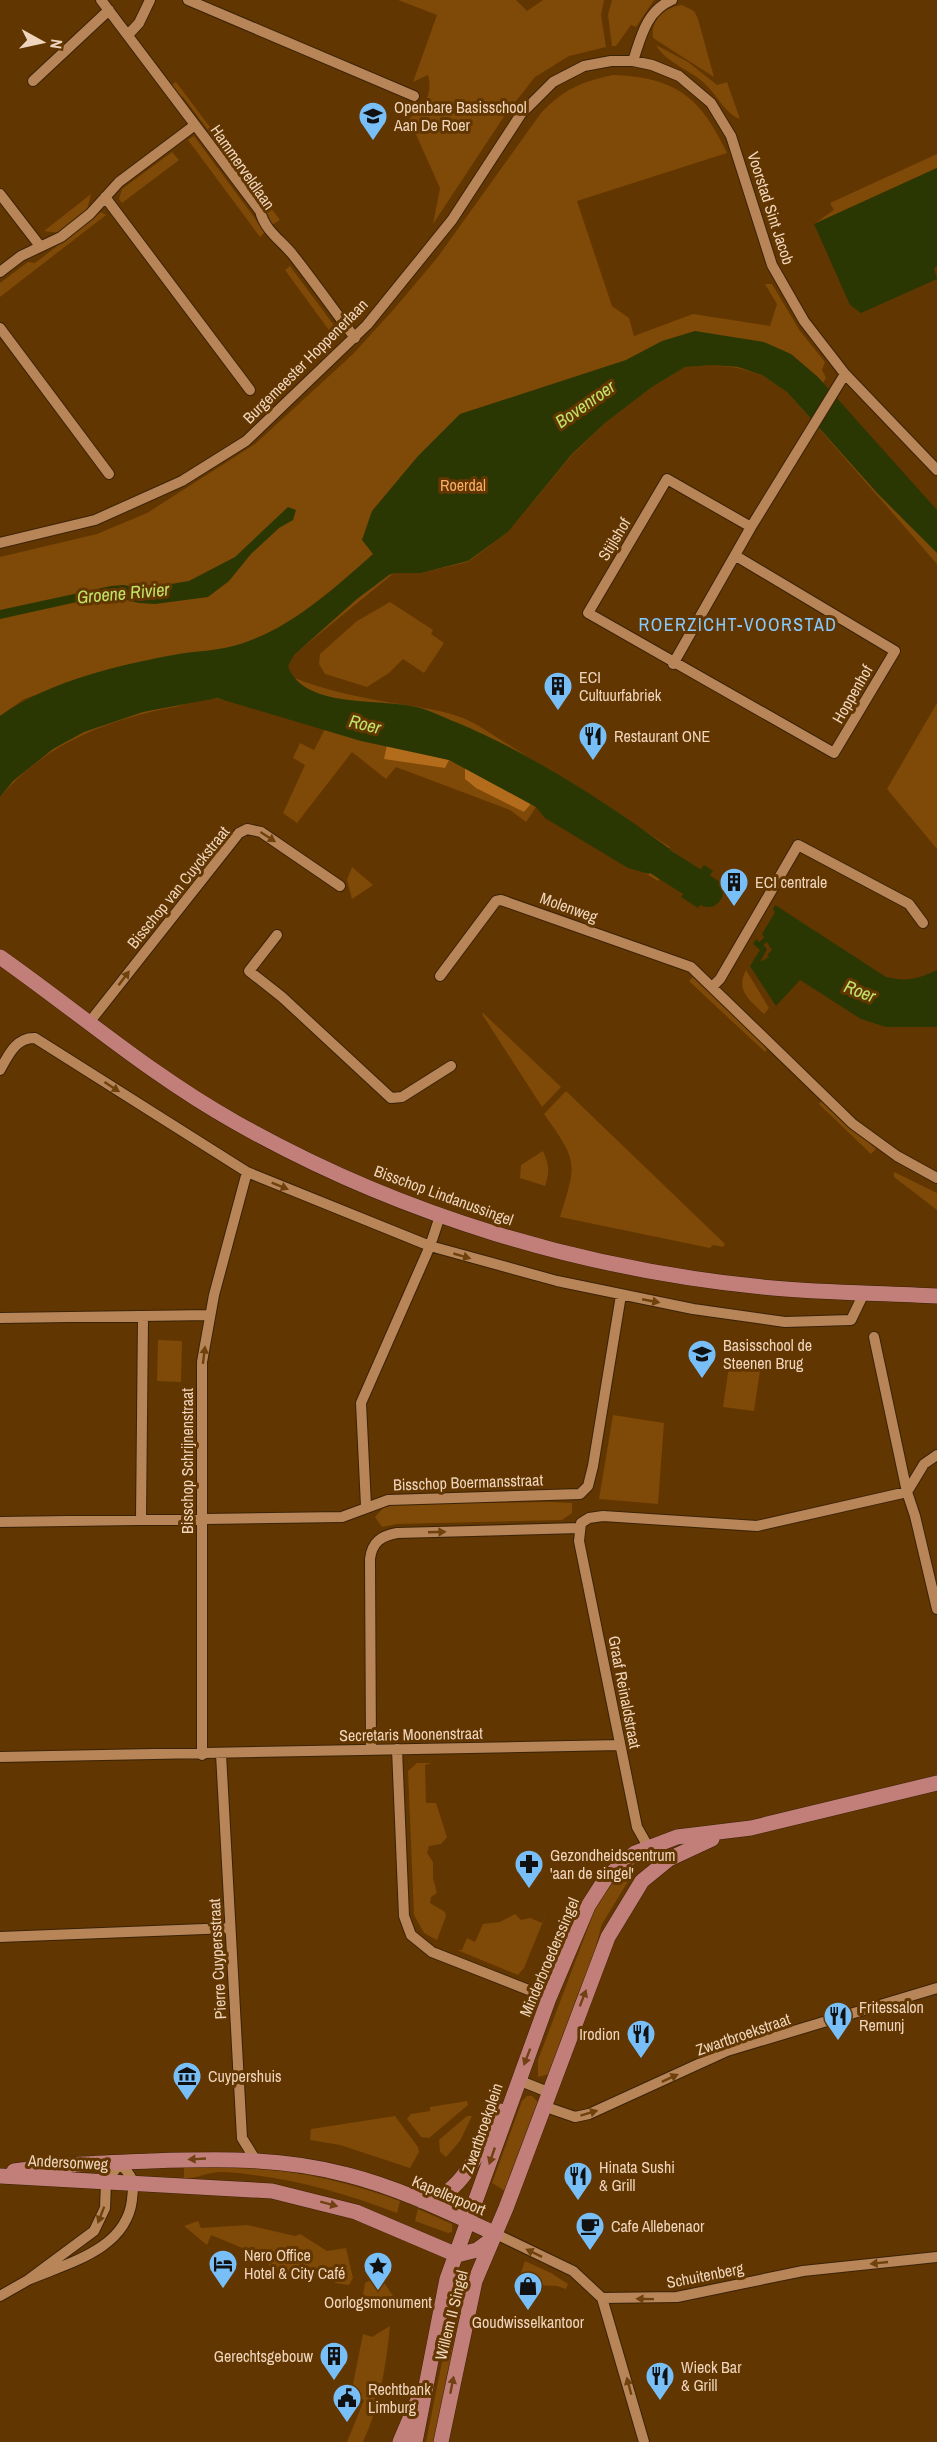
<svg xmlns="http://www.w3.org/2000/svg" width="937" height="2442" font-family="'Archivo Narrow',sans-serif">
	<rect width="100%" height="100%" fill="#623600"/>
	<path fill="#7f4907" d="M398,0h118l11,11 16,-11h61l-3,15 5,32 -37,9 -34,21 -30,38 -72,109 7,-36 -31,-69c16,-12 24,-24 19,-44l-15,7 24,-67z
		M612,0h42l-18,27 -5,-2 -15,21h-4l-4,-31z
		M682,5l12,6 4,8 16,58 -61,-39c-2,-19 10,-30 29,-33z
		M656,45l32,17 29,23 10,-3 13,37c-16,-6 -23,-25 -36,-36 -14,-13 -39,-21 -48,-38z
		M613,75c62,2 88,22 114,78l-150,48 35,105 17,12 5,18 59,-22 77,12 7,-22 -12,-20h7l28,47 25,31 -3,8 4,8 -3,5 114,128v53l-150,-172 -25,-17 -24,-7 -25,-3 -28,2 -33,20 -47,36 -33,32 -64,77 -40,30 -47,11h-27l-109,89 7,15c34,14 71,21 107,27 29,5 55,7 80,22l191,121 -1,2 7,5 -18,27 -168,-104 -24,-9 58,44 7,-8 5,3 -10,15 -16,-12 -114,-43 -10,12 -34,-27 -55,71 -14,-10 22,-48 -12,-7 7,-15 14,7 11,-21c-32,-11 -73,-25 -106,-30 -12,-2 -28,4 -40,7 -69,13 -132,36 -179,91v-66l67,-47 -43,15 -24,17v-159l97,-23 50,-21 108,-69 98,-90 41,-45 43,-51 104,-145c23,-24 40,-31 72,-38z
		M176,82l104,138 -8,5 -6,-8v-10l-83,-110 -5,-1 -8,-10z
		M194,136l71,96 -5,5 -72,-97z
		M172,152l7,8 -57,43 -3,-4 3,-10z
		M937,154v14l-123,56 20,-14 -4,-7z
		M91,194l-4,16 -28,23 -15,-2z
		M101,212l5,3 -106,82v-14l28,-21 7,1z
		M290,266l46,62 -5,5 -46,-63z
		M390,602l43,28 -2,4 13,9 -20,30 -21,-14 -14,14 -22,14 -42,-13 -6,-10 1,-10 37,-33z
		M937,703v146l-50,-60z
		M352,867l21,18 -21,14 -5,-19z
		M746,970l23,38 -5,6c-14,-14 -29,-23 -18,-44z
		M693,977l75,71 -3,4 -76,-71z
		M483,1013l78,74 -19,20 -60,-93z
		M566,1091l159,153 -2,3 -10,-2 -3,3 -150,-31c17,-55 18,-55 -16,-103z
		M822,1100l54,49 -5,5 -52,-50z
		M543,1151c6,13 7,21 2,35l-25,-8 1,-13z
		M894,1172l43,21v17l-43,-33z
		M158,1340l24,1 -1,41 -24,-1z
		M730,1359l31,5 -7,47 -31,-4z
		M613,1415l51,8 -6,81 -59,-5z
		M550,1502l22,1v10l-10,7 -165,4 -15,3 -7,-10 8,-9 11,-4z
		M417,1763h15l-7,2 1,38h10l11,34 -6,7 -12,2 -2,7 6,9v16l4,15 -6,4 -1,6 15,9 1,4 -9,24 11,6 -24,-13 -10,-18 -6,-144z
		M627,1869l5,6 -30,49 -15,55 -38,95 -11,3v-17l59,-156 16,-22z
		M547,1912l-23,56 -6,7 -61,-25h5l5,-12 8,4 8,-18 17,-2 15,-8 6,6 9,-2 12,5z
		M527,2096h5l7,7 -32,89 -15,-9 30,-82z
		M467,2101l1,4 -39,33 -8,-1 -14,-18 4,-5 19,-3v-4z
		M395,2116l23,31 1,5 -9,16 -70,-23 -30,-5 1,-11z
		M467,2116h5l-12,25 -14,16 -6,-5 -1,-12z
		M233,2166c61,4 110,14 167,35l-3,12c-57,-22 -112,-37 -173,-41 -16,-1 -26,7 -40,6v-10z
		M418,2209l34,15v8l-4,1 -33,-12z
		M198,2221l3,7 46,-3 48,11 5,-2 27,17 19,-3 7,30 -4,7 -14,-2 -1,-6 -31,-2 1,7 -32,-6 -7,-27h-20l-34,-14 -4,10 -23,-19z
		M525,2261l26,12 17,11 -2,5 -9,-3 -40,-2z
		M379,2275l16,24c-8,15 -26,12 -32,-4l2,-12z
		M455,2297h8l-29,145h-8z
		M390,2326c-4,40 -10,79 -27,116h-16l17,-42 -13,-6 12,-60 9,3z"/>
	<path fill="#b26c1c" d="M387,745l62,15 -4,8 -61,-9z
		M465,768l66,36 -7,8 -48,-24 -11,-9z"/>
	<path fill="#2a3702" d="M937,168v98l-3,2 3,11 -76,34 -11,-8 -36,-81z
		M695,331l69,11 27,12 27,23 119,133v43l-59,-59 -91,-102 -25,-17 -24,-8 -25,-2 -28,2 -33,20 -47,36 -33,31 -64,78 -40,29 -47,12h-27l-5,2 -32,24 -63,56 -6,11c15,43 91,32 128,41 14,3 28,11 42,16 75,32 146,78 212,126l-21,25 -21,-6 -83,-50 -9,-11 -87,-47 -88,-19 -144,-43 -74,14 -59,20 -31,17 -40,32 -13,16v-81c51,-36 119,-51 179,-62 17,-3 34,-3 50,-7 56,-13 102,-56 144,-93l-11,-14 10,-29 46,-55 42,-42 166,-54 36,-19z
		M288,507l8,3 -3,10 -14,8 -28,26 -22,27 -21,16 -53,7 -16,-1 -19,-5 -34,2 -86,19v-9l111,-24 13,-1 17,4 48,-8 46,-24z
		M704,865l9,6 -4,5 6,4 -17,28 -17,-11z
		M775,905l111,72c20,5 32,2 51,-7v57h-51l-25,-8 -61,-39 -24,26 -26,-40 10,-16 -7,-6 3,-5 11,10 -7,13 9,-5 -2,-2 5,-5 -10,-16 13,-22 -2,-2z"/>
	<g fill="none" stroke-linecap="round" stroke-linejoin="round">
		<path stroke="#2a3702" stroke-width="5" d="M763,948l-3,-3 14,-14"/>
		<path stroke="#2a3702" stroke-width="30" d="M626,840l82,52"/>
		<g stroke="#3a2209" stroke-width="12">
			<path id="minor" d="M101,0l159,211c5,20 21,29 33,44 21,27 41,55 62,83
				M188,0l226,96
				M128,35l11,-12 11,-23
				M633,61c8,-24 13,-50 39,-61
				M33,81l76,-71
				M0,194l40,52
				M105,197l145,193
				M0,272l21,-16 40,-19 29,-23 29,-32 76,-57
				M0,328l109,146
				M0,543l95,-23 87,-39 64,-40 121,-116 85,-105 69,-106 32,-32 31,-16 27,-5h22l19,4 27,11 32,27 20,33 41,129 32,56 41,53 92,96
				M736,556l159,95 -61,102 -246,-140 79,-134 84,48
				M673,664l78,-137 94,-153
				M277,935l-28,36 33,26 109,101 11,-1 49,-31
				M440,976l56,-75 5,-1 190,67 162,157 44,32 40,22
				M712,987l8,-8 78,-134 111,59 14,19
				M88,1024l151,-191 8,-4 14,3 79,54
				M0,1070c8,-14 16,-33 35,-32l212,134 183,74 127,35 136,28 92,13 66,-2 13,-27
				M0,1318l210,-3
				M874,1337l33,155 8,24 22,93
				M366,1506l-5,-103 69,-157 10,-30
				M141,1519l2,-202
				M0,1522l342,-5 46,-17 192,-6 8,-8 5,-20 28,-171
				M397,1749l7,167 7,19 21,17 117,46
				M371,1750l-1,-191c2,-17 11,-23 27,-26l182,-5
				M221,1754l21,384 13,21
				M202,1755v-393l12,-67 33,-123
				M0,1757l620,-12
				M659,1866l-22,-39 -58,-286 2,-18 8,-5 14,-2 154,10 150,-34 17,-28 13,-9
				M0,1937l230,-9
				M518,2080l30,12
				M543,2106l32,11 14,-3 138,-63 210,-63
				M496,2234l77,37 29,27 75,-1 126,-26 134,-14
				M0,2296l28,-16 66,-49 11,-23 1,-26 14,-19c4,5 11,12 13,19 1,5 -1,13 -1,18 -6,50 -65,63 -104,80
				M602,2298l42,144"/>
		</g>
		<g stroke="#3a2209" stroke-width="16">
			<path id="major" d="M0,957c78,55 151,118 235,165 164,93 350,149 538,166 55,5 110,5 164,8
				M14,2171c46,-7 91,-8 136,-10 68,-2 132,-4 198,14 51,13 100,37 148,59
				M0,2176l272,15 84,21 101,43 20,-5 15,-11
				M422,2201c41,-2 60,-59 78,-90
				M400,2442l17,-40
				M415,2442l32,-163 102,-281 39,-92 18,-28 29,-25 42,-16 74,-9 186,-45
				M441,2442l34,-161 31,-73 102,-271 34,-56 27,-22 43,-20"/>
		</g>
		<use href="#minor" stroke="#b78557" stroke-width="10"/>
		<use href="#major" stroke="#c27f79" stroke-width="15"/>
	</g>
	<defs><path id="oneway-solid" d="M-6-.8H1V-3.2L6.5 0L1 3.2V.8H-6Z" transform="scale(1.5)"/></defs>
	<g fill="#6f420d">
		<use href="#oneway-solid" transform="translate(268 837) rotate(33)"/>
		<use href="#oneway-solid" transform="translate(124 978) rotate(-53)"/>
		<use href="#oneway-solid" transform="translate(112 1087) rotate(33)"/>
		<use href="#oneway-solid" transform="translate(280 1186) rotate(22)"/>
		<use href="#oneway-solid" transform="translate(462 1256) rotate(16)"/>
		<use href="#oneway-solid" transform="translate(651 1301) rotate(11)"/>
		<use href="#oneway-solid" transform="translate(204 1355) rotate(-83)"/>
		<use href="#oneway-solid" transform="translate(437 1532) rotate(-2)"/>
		<use href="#oneway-solid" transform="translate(670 2078) rotate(-25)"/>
		<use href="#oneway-solid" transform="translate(589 2113) rotate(-17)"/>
		<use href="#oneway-solid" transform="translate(101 2215) rotate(111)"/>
		<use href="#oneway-solid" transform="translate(534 2253) rotate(-154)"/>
		<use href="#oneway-solid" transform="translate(879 2263) rotate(174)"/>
		<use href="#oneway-solid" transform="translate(645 2299) rotate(-179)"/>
		<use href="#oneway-solid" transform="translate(629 2386) rotate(-105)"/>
	</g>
	<g fill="#704112">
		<use href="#oneway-solid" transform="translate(583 1998) rotate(-69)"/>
		<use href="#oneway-solid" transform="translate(527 2057) rotate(111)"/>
		<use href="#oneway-solid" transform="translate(492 2156) rotate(109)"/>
		<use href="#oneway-solid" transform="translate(197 2159) rotate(177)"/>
		<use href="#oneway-solid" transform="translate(329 2204) rotate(15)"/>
		<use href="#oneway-solid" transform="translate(452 2385) rotate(-79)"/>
	</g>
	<defs>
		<g id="school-pin" transform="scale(1.5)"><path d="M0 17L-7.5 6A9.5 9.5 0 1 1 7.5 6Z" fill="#78bff7" stroke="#623600"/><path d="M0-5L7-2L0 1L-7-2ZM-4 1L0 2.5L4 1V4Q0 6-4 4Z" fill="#111"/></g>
		<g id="building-pin" transform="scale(1.5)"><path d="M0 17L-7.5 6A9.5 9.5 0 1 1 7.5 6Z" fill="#78bff7" stroke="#623600"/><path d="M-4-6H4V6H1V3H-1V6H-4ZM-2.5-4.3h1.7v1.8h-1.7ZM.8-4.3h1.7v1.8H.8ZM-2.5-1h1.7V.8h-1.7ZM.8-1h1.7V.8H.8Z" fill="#111"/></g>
		<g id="restaurant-pin" transform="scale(1.5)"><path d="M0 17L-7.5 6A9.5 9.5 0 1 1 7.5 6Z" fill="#78bff7" stroke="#623600"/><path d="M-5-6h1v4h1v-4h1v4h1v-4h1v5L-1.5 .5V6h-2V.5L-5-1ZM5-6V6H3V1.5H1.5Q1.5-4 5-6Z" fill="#111"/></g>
		<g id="pharmacy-pin" transform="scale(1.5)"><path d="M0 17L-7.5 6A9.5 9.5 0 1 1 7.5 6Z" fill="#78bff7" stroke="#623600"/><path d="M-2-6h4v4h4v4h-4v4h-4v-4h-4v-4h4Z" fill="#111"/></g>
		<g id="museum-pin" transform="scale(1.5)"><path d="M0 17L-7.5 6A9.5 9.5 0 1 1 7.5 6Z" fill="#78bff7" stroke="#623600"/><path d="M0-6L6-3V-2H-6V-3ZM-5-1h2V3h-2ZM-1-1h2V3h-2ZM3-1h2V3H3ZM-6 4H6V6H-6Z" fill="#111"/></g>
		<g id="cafe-pin" transform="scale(1.5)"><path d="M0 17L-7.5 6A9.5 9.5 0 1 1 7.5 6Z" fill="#78bff7" stroke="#623600"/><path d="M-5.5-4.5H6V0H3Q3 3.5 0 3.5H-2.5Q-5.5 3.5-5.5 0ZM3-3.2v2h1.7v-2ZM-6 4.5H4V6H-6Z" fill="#111"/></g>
		<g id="hotel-pin" transform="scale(1.5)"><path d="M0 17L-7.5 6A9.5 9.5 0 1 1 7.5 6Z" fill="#78bff7" stroke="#623600"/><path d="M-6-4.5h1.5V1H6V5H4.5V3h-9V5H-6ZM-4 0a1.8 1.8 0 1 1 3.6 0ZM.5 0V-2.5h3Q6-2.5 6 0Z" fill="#111"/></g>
		<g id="sight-pin" transform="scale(1.5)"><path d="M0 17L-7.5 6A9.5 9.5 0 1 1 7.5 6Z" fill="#78bff7" stroke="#623600"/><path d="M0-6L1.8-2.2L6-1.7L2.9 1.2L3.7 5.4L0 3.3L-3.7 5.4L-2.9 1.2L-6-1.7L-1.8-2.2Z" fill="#111"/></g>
		<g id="shop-pin" transform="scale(1.5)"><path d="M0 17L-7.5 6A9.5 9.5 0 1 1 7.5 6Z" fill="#78bff7" stroke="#623600"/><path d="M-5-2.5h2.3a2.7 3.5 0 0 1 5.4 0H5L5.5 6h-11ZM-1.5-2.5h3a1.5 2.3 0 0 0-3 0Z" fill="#111"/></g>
		<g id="civic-pin" transform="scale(1.5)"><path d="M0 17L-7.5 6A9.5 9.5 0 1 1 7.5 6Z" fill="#78bff7" stroke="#623600"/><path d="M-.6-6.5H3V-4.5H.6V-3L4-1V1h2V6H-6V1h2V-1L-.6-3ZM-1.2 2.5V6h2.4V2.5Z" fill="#111"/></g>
	</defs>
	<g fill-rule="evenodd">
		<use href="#school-pin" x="373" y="116"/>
		<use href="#building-pin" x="558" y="686"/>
		<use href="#restaurant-pin" x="593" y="736"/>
		<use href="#building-pin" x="734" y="882"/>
		<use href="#school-pin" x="702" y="1354"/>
		<use href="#pharmacy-pin" x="529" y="1864"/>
		<use href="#restaurant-pin" x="838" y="2016"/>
		<use href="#restaurant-pin" x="641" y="2034"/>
		<use href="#museum-pin" x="187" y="2076"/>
		<use href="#restaurant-pin" x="578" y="2176"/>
		<use href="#cafe-pin" x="590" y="2226"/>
		<use href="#hotel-pin" x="223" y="2264"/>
		<use href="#sight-pin" x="378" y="2266"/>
		<use href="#shop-pin" x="528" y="2286"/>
		<use href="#building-pin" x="334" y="2356"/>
		<use href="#restaurant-pin" x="660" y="2376"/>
		<use href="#civic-pin" x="347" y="2398"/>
	</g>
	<g text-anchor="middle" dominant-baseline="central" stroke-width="6" stroke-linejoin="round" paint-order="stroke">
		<g font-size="16" fill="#efd5bd" stroke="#623600" text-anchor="start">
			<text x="394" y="107">Openbare Basisschool<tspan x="394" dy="18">Aan De Roer</tspan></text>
			<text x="579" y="677">ECI<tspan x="579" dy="18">Cultuurfabriek</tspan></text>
			<text x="614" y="736">Restaurant ONE</text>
			<text x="755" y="882">ECI centrale</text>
			<text x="723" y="1345">Basisschool de<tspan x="723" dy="18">Steenen Brug</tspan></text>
			<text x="550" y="1855">Gezondheidscentrum<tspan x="550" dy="18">'aan de singel'</tspan></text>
			<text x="859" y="2007">Fritessalon<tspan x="859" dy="18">Remunj</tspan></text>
			<text x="620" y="2034" text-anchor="end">Irodion</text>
			<text x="208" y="2076">Cuypershuis</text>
			<text x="599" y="2167">Hinata Sushi<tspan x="599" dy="18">&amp; Grill</tspan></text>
			<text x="611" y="2226">Cafe Allebenaor</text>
			<text x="244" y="2255">Nero Office<tspan x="244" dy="18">Hotel &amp; City Café</tspan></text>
			<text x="378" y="2302" text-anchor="middle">Oorlogsmonument</text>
			<text x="528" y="2322" text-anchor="middle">Goudwisselkantoor</text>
			<text x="313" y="2356" text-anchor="end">Gerechtsgebouw</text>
			<text x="681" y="2367">Wieck Bar<tspan x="681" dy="18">&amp; Grill</tspan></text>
			<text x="368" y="2389">Rechtbank<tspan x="368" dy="18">Limburg</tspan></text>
		</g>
		<g font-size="16" fill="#efd5bd" stroke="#623600">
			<text transform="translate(243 167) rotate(55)">Hammerveldlaan</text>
			<text transform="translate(771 208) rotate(72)">Voorstad Sint Jacob</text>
			<text transform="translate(305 361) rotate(-45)">Burgemeester Hoppenerlaan</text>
			<text transform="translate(614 539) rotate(-59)">Stijlshof</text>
			<text transform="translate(852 694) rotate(-60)">Hoppenhof</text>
			<text transform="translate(178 887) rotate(-51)">Bisschop van Cuyckstraat</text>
			<text transform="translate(569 907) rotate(20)">Molenweg</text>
			<text transform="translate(444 1195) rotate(20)">Bisschop Lindanussingel</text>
			<text transform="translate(187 1461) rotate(-90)">Bisschop Schrijnenstraat</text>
			<text transform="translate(468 1482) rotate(-2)">Bisschop Boermansstraat</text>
			<text transform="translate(625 1692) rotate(79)">Graaf Reinaldstraat</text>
			<text transform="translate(411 1734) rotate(-1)">Secretaris Moonenstraat</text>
			<text transform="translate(549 1957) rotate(-67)">Minderbroederssingel</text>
			<text transform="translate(217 1959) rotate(-93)">Pierre Cuypersstraat</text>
			<text transform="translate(743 2034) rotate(-19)">Zwartbroekstraat</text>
			<text transform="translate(482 2128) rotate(-71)">Zwartbroekplein</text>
			<text transform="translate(68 2162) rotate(3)">Andersonweg</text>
			<text transform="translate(449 2195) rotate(23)">Kapellerpoort</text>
			<text transform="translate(705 2275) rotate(-11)">Schuitenberg</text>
			<text transform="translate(451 2315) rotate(-76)">Willem II Singel</text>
		</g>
		<g font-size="16" fill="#f9ae67" stroke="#623600">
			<text x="463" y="485">Roerdal</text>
		</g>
		<g font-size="18" font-style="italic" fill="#bfe469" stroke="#623600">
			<text transform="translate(585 404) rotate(-35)">Bovenroer</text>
			<text transform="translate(123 593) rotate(-5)">Groene Rivier</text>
			<text transform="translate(365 724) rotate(14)">Roer</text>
			<text transform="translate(860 991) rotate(21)">Roer</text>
		</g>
		<g font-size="18" letter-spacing="1.5" fill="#88cafe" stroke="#623600">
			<text x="738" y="624">ROERZICHT-VOORSTAD</text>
		</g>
	</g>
	<g transform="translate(42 42) rotate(98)" stroke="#623600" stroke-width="4.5" paint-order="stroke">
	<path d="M0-4.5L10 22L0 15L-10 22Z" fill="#efd5bd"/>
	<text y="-9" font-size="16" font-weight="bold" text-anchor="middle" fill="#efd5bd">N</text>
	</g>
</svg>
